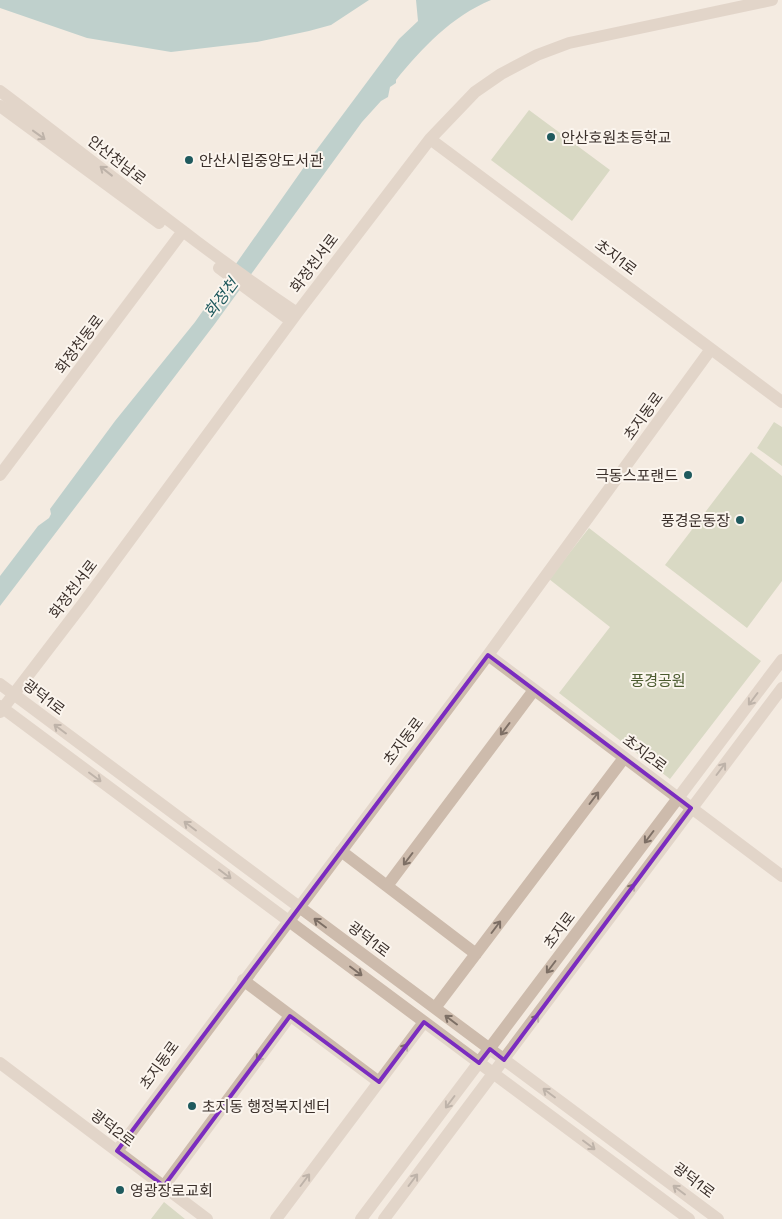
<svg xmlns="http://www.w3.org/2000/svg" width="782" height="1219" font-family="'Space Grotesk','Noto Sans KR',sans-serif">
	<rect width="100%" height="100%" fill="#f4ebe1"/>
	<path fill="#b8c4a0" d="M529,110l81,60 -38,51 -81,-61z
		M774,422l8,5v39l-25,-18z
		M751,452l31,24v105l-35,47 -82,-63z
		M589,528l172,133 -91,118 -111,-86 51,-66 -61,-48z
		M164,1202l21,17h-34z"/>
	<path fill="#7fb0b2" d="M0,0h369l-38,25 -22,6 -52,11 -86,10 -84,-14 -87,-30z
		M416,0h75c-40,17 -68,47 -95,80v3l-6,4 -2,10 -7,4 -19,21 -148,203 -214,281v-30l38,-50 11,-8 2,-4 -1,-5 65,-88 80,-99 114,-162 90,-121 19,-18z"/>
	<g fill="none" stroke-linecap="round" stroke-linejoin="round">
		<path stroke="#cdbbac" stroke-width="12" d="M0,91c99,74 194,153 297,222
			M0,106l159,117
			M430,139l352,263
			M219,268l72,53
			M0,475l183,-244
			M488,655l294,221
			M0,684l718,535
			M0,706l689,513
			M0,712l85,-111 212,-288 133,-174 45,-47 26,-18 36,-19 32,-12 203,-43
			M341,851l135,103
			M387,886l147,-196
			M243,980l136,102
			M435,1008l189,-250
			M0,1063l207,156
			M117,1151l371,-496 223,-306
			M164,1186l126,-170
			M276,1219l148,-197
			M361,1219l421,-559
			M384,1219l398,-531"/>
	</g>
	<defs><path id="oneway-shaft" d="M-6 0H5M1.5-3L5.5 0L1.5 3" fill="none" stroke-width="1.6" stroke-linecap="round" stroke-linejoin="round" transform="scale(1.25)"/></defs>
	<g stroke="#7d6f65">
		<use href="#oneway-shaft" transform="translate(39 135) rotate(36)"/>
		<use href="#oneway-shaft" transform="translate(106 171) rotate(-142)"/>
		<use href="#oneway-shaft" transform="translate(753 699) rotate(127)"/>
		<use href="#oneway-shaft" transform="translate(60 729) rotate(-143)"/>
		<use href="#oneway-shaft" transform="translate(505 729) rotate(127)"/>
		<use href="#oneway-shaft" transform="translate(721 769) rotate(-53)"/>
		<use href="#oneway-shaft" transform="translate(95 777) rotate(37)"/>
		<use href="#oneway-shaft" transform="translate(594 798) rotate(-53)"/>
		<use href="#oneway-shaft" transform="translate(190 826) rotate(-143)"/>
		<use href="#oneway-shaft" transform="translate(649 837) rotate(127)"/>
		<use href="#oneway-shaft" transform="translate(408 859) rotate(127)"/>
		<use href="#oneway-shaft" transform="translate(225 874) rotate(37)"/>
		<use href="#oneway-shaft" transform="translate(630 890) rotate(-53)"/>
		<use href="#oneway-shaft" transform="translate(320 923) rotate(-143)"/>
		<use href="#oneway-shaft" transform="translate(496 927) rotate(-53)"/>
		<use href="#oneway-shaft" transform="translate(551 967) rotate(127)"/>
		<use href="#oneway-shaft" transform="translate(356 971) rotate(37)"/>
		<use href="#oneway-shaft" transform="translate(451 1020) rotate(-143)"/>
		<use href="#oneway-shaft" transform="translate(534 1021) rotate(-53)"/>
		<use href="#oneway-shaft" transform="translate(403 1050) rotate(-53)"/>
		<use href="#oneway-shaft" transform="translate(261 1055) rotate(127)"/>
		<use href="#oneway-shaft" transform="translate(549 1093) rotate(-143)"/>
		<use href="#oneway-shaft" transform="translate(450 1102) rotate(127)"/>
		<use href="#oneway-shaft" transform="translate(589 1145) rotate(37)"/>
		<use href="#oneway-shaft" transform="translate(305 1180) rotate(-53)"/>
		<use href="#oneway-shaft" transform="translate(413 1180) rotate(-53)"/>
		<use href="#oneway-shaft" transform="translate(679 1190) rotate(-143)"/>
	</g>
	<path d="M0 0H782V1219H0ZM488,655l203,153 -187,252 -14,-11 -11,14 -55,-41 -45,60 -89,-66 -126,170 -47,-35z" fill="#f4ebe1" fill-opacity=".55" fill-rule="evenodd"/>
	<path fill="none" stroke="#7b2cbf" stroke-width="4" stroke-linejoin="round" d="M488,655l203,153 -187,252 -14,-11 -11,14 -55,-41 -45,60 -89,-66 -126,170 -47,-35z"/>
	<g fill="#1f5a5e" stroke="#fbf5ee" stroke-width="2">
		<circle cx="551" cy="137" r="5"/>
		<circle cx="189" cy="160" r="5"/>
		<circle cx="688" cy="475" r="5"/>
		<circle cx="740" cy="520" r="5"/>
		<circle cx="192" cy="1106" r="5"/>
		<circle cx="120" cy="1190" r="5"/>
	</g>
	<g text-anchor="middle" dominant-baseline="central" stroke-width="4" stroke-linejoin="round" paint-order="stroke">
		<g font-size="15" fill="#3b302b" stroke="#fbf5ee" text-anchor="start">
			<text x="561" y="137">안산호원초등학교</text>
			<text x="199" y="160">안산시립중앙도서관</text>
			<text x="678" y="475" text-anchor="end">극동스포랜드</text>
			<text x="730" y="520" text-anchor="end">풍경운동장</text>
			<text x="202" y="1106">초지동 행정복지센터</text>
			<text x="130" y="1190">영광장로교회</text>
		</g>
		<g font-size="15" fill="#3b302b" stroke="#fbf5ee">
			<text transform="translate(117 160) rotate(38)">안산천남로</text>
			<text transform="translate(616 257) rotate(37)">초지1로</text>
			<text transform="translate(314 263) rotate(-53)">화정천서로</text>
			<text transform="translate(79 344) rotate(-53)">화정천동로</text>
			<text transform="translate(643 416) rotate(-54)">초지동로</text>
			<text transform="translate(73 589) rotate(-53)">화정천서로</text>
			<text transform="translate(44 697) rotate(37)">광덕1로</text>
			<text transform="translate(403 741) rotate(-53)">초지동로</text>
			<text transform="translate(645 753) rotate(37)">초지2로</text>
			<text transform="translate(559 930) rotate(-53)">초지로</text>
			<text transform="translate(369 939) rotate(37)">광덕1로</text>
			<text transform="translate(159 1065) rotate(-54)">초지동로</text>
			<text transform="translate(113 1128) rotate(37)">광덕2로</text>
			<text transform="translate(694 1180) rotate(37)">광덕1로</text>
		</g>
		<g font-size="15" fill="#4a5a2e" stroke="#fbf5ee">
			<text x="658" y="680">풍경공원</text>
		</g>
		<g font-size="16" font-style="italic" fill="#1f5a5e" stroke="#fbf5ee">
			<text transform="translate(221 298) rotate(-53)">화정천</text>
		</g>
	</g>
</svg>
